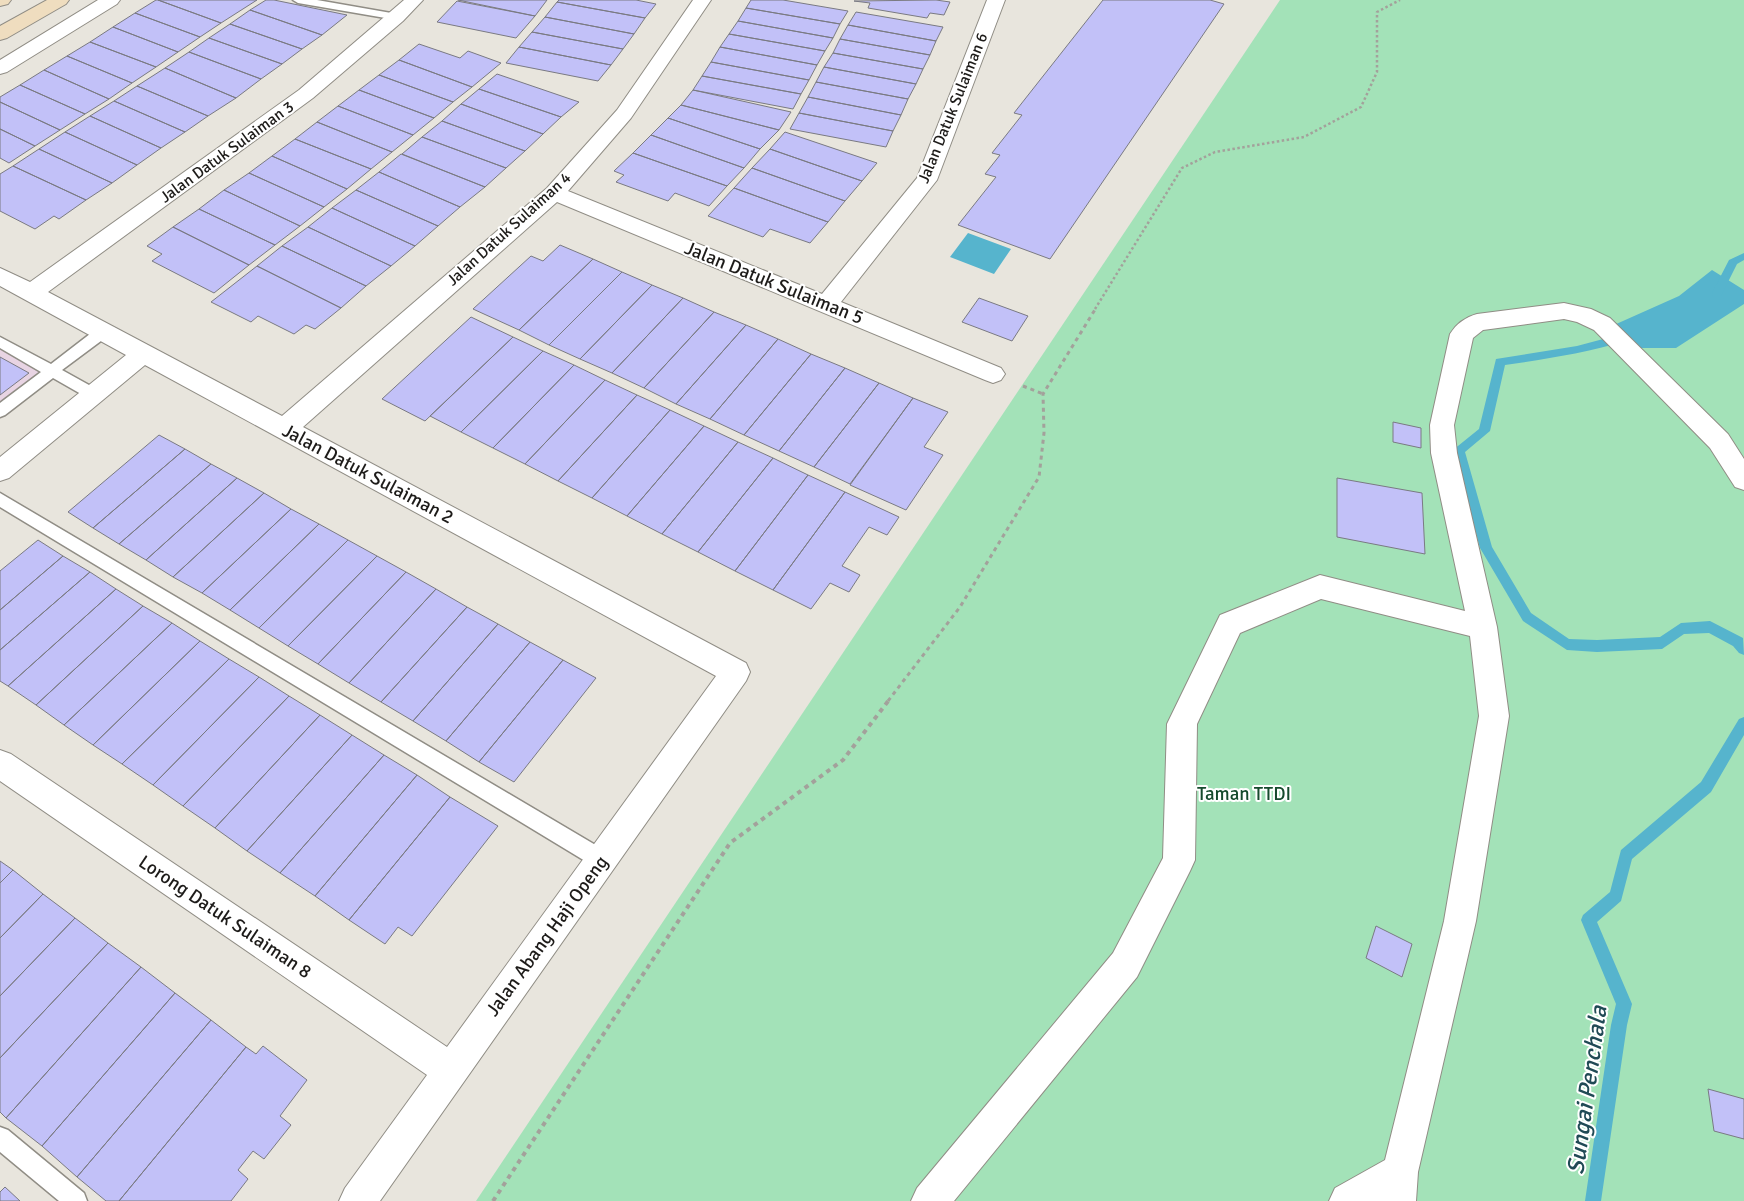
<svg xmlns="http://www.w3.org/2000/svg" width="1744" height="1201" font-family="Signika,sans-serif">
	<rect width="100%" height="100%" fill="#e8e5dd"/>
	<path fill="#e8d4e3" d="M0,349l44,25 -44,33z"/>
	<path fill="#a3e2b8" d="M1280,0h464v1201h-1268z"/>
	<path fill="#56b4cd" d="M968,233l43,16 -17,25 -44,-17z
		M1712,270l32,20v14l-68,44h-38l-24,-23 65,-29z"/>
	<g fill="none" stroke-linecap="round" stroke-linejoin="round">
		<path fill="#56b4cd" fill-rule="evenodd" d="M1744,253v7l-7,4 -16,32h-8l-1,-3 17,-33z
			M1622,334l5,4 -1,3c-40,12 -80,18 -121,24l-15,66 -25,21 27,95 39,66 38,26 28,1 63,-3 21,-14 29,-2 33,17 1,17 -5,-2 -6,-7 -24,-13 -25,1 -22,15 -65,3 -30,-2 -44,-29 -43,-73 -27,-98 26,-21 17,-70 81,-13z
			M1744,717v18l-33,57 -79,67 -11,42 -24,21 35,82 -5,21 -26,176h-16l26,-176 5,-21 -35,-84 2,-5 27,-23 11,-42 80,-68 38,-63z"/>
	</g>
	<path fill="#c2c1f8" stroke="#7a7a82" d="M156,0h2l63,23 -21,14 -65,-24z
		M158,0h99l-36,23z
		M266,0h8l73,15 -25,20 -72,-25z
		M458,0h89l-12,16z
		M559,0h77l20,4 -11,14 -88,-16z
		M751,0h32l65,11 -8,13 -94,-16z
		M936,0l14,2 -6,13 -14,-2 -3,5 -59,-10 2,-5 -16,-2z
		M1103,0h107l14,4 -174,255 -92,-34 38,-48 -11,-3 15,-19 -8,-2 30,-38 -8,-2z
		M457,1l78,15 -19,22 -79,-16z
		M557,2l88,16 -11,16 -89,-17z
		M746,8l94,16 -7,14 -95,-17z
		M250,10l72,25 -20,14 -72,-25z
		M856,12l87,15 -7,14 -88,-16z
		M135,13l65,24 -22,15 -65,-25z
		M545,17l89,17 -11,15 -91,-17z
		M738,21l95,17 -8,13 -96,-17z
		M230,24l72,25 -20,15 -73,-26z
		M848,25l88,16 -6,14 -90,-16z
		M113,27l65,25 -22,15 -66,-25z
		M532,32l91,17 -12,16 -92,-18z
		M729,34l96,17 -8,14 -97,-18z
		M209,38l73,26 -21,15 -72,-27z
		M840,39l90,16 -7,14 -90,-16z
		M90,42l66,25 -24,16 -65,-27z
		M419,44l41,14 8,-7 33,12 -29,24 -73,-27z
		M519,47l92,18 -13,16 -92,-18z
		M720,47l97,18 -8,15 -98,-18z
		M189,52l72,27 -25,19 -71,-30z
		M833,53l90,16 -7,15 -92,-17z
		M67,56l65,27 -23,16 -65,-29z
		M399,60l73,27 -19,15 -74,-27z
		M711,62l98,18 -8,14 -99,-18z
		M824,67l92,17 -8,15 -92,-17z
		M165,68l71,30 -28,18 -71,-30z
		M44,70l65,29 -24,15 -65,-29z
		M497,74l82,28 -18,15 -82,-28z
		M379,75l74,27 -19,16 -75,-28z
		M702,76l99,18 -8,15 -100,-19z
		M816,82l92,17 -7,16 -93,-18z
		M20,85l65,29 -25,16 -60,-28v-5z
		M137,86l71,30 -23,16 -71,-31z
		M479,89l82,28 -18,17 -82,-30z
		M359,90l75,28 -21,17 -75,-29z
		M693,90l98,22 -12,18 -98,-25z
		M808,97l93,18 -8,16 -94,-18z
		M114,101l71,31 -24,16 -71,-32z
		M0,102l60,28 -25,16 -35,-17z
		M461,104l82,30 -18,17 -83,-30z
		M681,105l98,25 -19,19 -92,-31z
		M338,106l75,29 -21,17 -75,-30z
		M799,113l94,18 -7,16 -96,-18z
		M90,116l71,32 -24,17 -72,-33z
		M668,118l92,31 -16,19 -93,-33z
		M442,121l83,30 -19,17 -84,-31z
		M317,122l75,30 -21,17 -76,-30z
		M0,129l35,17 -26,17 -9,-5z
		M65,132l72,33 -25,18 -73,-34z
		M785,132l92,31 -15,18 -92,-32z
		M651,135l93,33 -17,18 -94,-33z
		M422,137l84,31 -21,19 -83,-33z
		M295,139l76,30 -24,20 -75,-33z
		M39,149l73,34 -26,17 -73,-34z
		M770,149l92,32 -17,20 -93,-33z
		M633,153l94,33 -18,20 -34,-13 -7,8 -52,-19 8,-7 -10,-4z
		M401,154l84,33 -25,20 -81,-35z
		M272,156l75,33 -23,18 -75,-34z
		M13,166l73,34 -27,19 -5,-3 -19,13 -35,-18v-37z
		M752,168l93,33 -17,21 -94,-34z
		M379,172l81,35 -22,19 -82,-36z
		M249,173l75,34 -24,19 -76,-36z
		M734,188l94,34 -18,21 -40,-14 -7,8 -55,-21z
		M224,190l76,36 -25,19 -76,-36z
		M356,190l82,36 -23,20 -83,-38z
		M332,208l83,38 -24,20 -83,-39z
		M199,209l76,36 -26,20 -76,-38z
		M173,227l76,38 -35,28 -62,-32 10,-7 -15,-8z
		M308,227l83,39 -25,20 -84,-40z
		M560,245l33,14 -74,71 -46,-21 58,-53 12,5z
		M282,246l84,40 -25,22 -84,-42z
		M593,259l29,13 -73,73 -30,-15z
		M257,266l84,42 -26,21 -9,-4 -12,9 -36,-18 -7,6 -40,-20z
		M622,272l30,13 -72,74 -31,-14z
		M652,285l31,13 -71,75 -32,-14z
		M683,298l31,14 -70,76 -32,-15z
		M979,298l49,18 -16,25 -50,-19z
		M714,312l32,13 -70,79 -32,-16z
		M471,317l42,20 -88,84 -43,-22z
		M746,325l32,14 -68,80 -34,-15z
		M513,337l30,14 -82,81 -31,-16z
		M778,339l33,15 -67,81 -34,-16z
		M543,351l31,14 -81,83 -32,-16z
		M811,354l34,14 -66,83 -35,-16z
		M0,357l29,16 -29,22z
		M574,365l31,15 -80,84 -32,-16z
		M845,368l34,15 -65,84 -35,-16z
		M605,380l32,15 -79,86 -33,-17z
		M879,383l34,15 -63,86 -36,-17z
		M637,395l33,15 -78,88 -34,-17z
		M913,398l35,14 -24,35 19,8 -37,55 -56,-25z
		M670,410l34,16 -77,90 -35,-18z
		M1393,422l28,6v20l-28,-6z
		M704,426l34,16 -76,92 -35,-18z
		M159,435l26,14 -92,79 -25,-16z
		M738,442l35,16 -75,94 -36,-18z
		M185,449l26,15 -92,80 -26,-16z
		M773,458l35,17 -73,96 -37,-19z
		M211,464l26,14 -91,82 -27,-16z
		M808,475l37,17 -72,98 -38,-19z
		M237,478l27,15 -91,84 -27,-17z
		M1337,478l85,15 3,61 -88,-17z
		M845,492l54,25 -12,18 -18,-8 -27,39 18,9 -11,17 -19,-9 -19,26 -38,-19z
		M264,493l27,16 -89,84 -29,-16z
		M291,509l28,15 -89,86 -28,-17z
		M319,524l29,16 -89,88 -29,-18z
		M38,540l25,16 -63,54v-39z
		M348,540l29,16 -89,90 -29,-18z
		M63,556l27,16 -90,78v-40z
		M377,556l29,16 -88,92 -30,-18z
		M90,572l26,17 -108,97 -8,-5v-31z
		M406,572l30,17 -87,94 -31,-19z
		M116,589l27,17 -107,99 -28,-19z
		M436,589l31,18 -86,95 -32,-19z
		M143,606l29,17 -108,102 -28,-20z
		M467,607l31,17 -85,97 -32,-19z
		M172,623l28,18 -107,104 -29,-20z
		M498,624l32,18 -84,99 -33,-20z
		M200,641l29,18 -107,105 -29,-19z
		M530,642l33,18 -84,102 -33,-21z
		M229,659l30,18 -106,108 -31,-21z
		M563,660l33,18 -82,104 -35,-20z
		M259,677l30,19 -106,110 -30,-21z
		M289,696l31,19 -105,113 -32,-22z
		M320,715l32,20 -105,116 -32,-23z
		M352,735l32,20 -104,118 -33,-22z
		M384,755l33,20 -102,121 -35,-23z
		M417,775l33,22 -101,123 -34,-24z
		M450,797l48,29 -86,110 -14,-9 -13,17 -36,-24z
		M0,861l13,9 -13,13z
		M13,870l30,24 -43,44v-55z
		M43,894l32,24 -75,78v-58z
		M75,918l33,25 -108,115v-62z
		M1376,926l36,18 -10,33 -36,-19z
		M108,943l33,24 -135,151 -6,-6v-54z
		M141,967l34,26 -133,153 -36,-28z
		M175,993l36,27 -134,157 -35,-31z
		M211,1020l35,27 -127,154h-13l-29,-24z
		M263,1046l44,34 -27,36 11,9 -27,34 -11,-8 -15,19 10,9 -17,22h-112l127,-154 10,7z
		M1708,1089l36,10v40l-30,-8z
		M5,1187l15,14h-20v-9z"/>
	<g fill="none" stroke-linecap="round" stroke-linejoin="round">
		<g stroke="#908d85" stroke-width="3">
			<path id="lane" d="M293,0h24l80,14 5,3 -5,3 -99,-17z
				M104,326l5,1 2,4 -2,4 -47,35 36,20 2,4 -2,4 -5,1 -5,-1 -35,-20 -48,37 -5,2v-14l41,-31 -41,-24v-11l51,27 48,-37z
				M0,493l609,360 2,7 -2,7 -7,2 -7,-2 -595,-360z
				M0,1127l8,3 76,63 3,8h-28l-59,-49z"/>
		</g>
		<g stroke="#908d85" stroke-width="2">
			<path id="street" d="M98,0h22l-3,4 -110,68 -7,2v-14z
				M404,0h19l-20,21 -90,77 -265,194 234,124 265,-228 70,-78 76,-110h18l-80,118 -63,73 254,103 95,-116 70,-178h18l-68,180 -96,122 160,66 4,6 -4,6 -8,3 -8,-3 -428,-178 -254,225 443,236 4,9 -4,9 -366,520h-41l6,-13 82,-113 -427,-294v-31l11,4 436,293 269,-371 -571,-311 -136,113 -9,3v-24l126,-102 -126,-69v-18l30,14 269,-192z
				M1564,303l27,6 19,9 118,116 16,25v31l-9,-3 -25,-39 -116,-118 -17,-8 -13,-3 -81,11 -10,8 -19,87 3,28 40,174 12,89 -33,205 -58,251 -2,29h-87l6,-13 50,-28 59,-239 35,-205 -9,-80 -149,-37 -81,34 -43,91 -2,136 -5,11 -53,106 -183,224h-43l6,-13 196,-235 50,-95 4,-134 53,-109 100,-40 145,36 -34,-158 -1,-28 20,-91c6,-10 16,-17 27,-20z"/>
		</g>
		<g stroke="#908d85" stroke-width="2">
			<path id="secondary" d="M0,0h11l-3,4 -8,2z
				M47,0h22l-3,4 -59,34 -7,2v-14z"/>
		</g>
		<path stroke="#a3a19b" stroke-width="2.5" stroke-dasharray="2.5 2.5" stroke-linecap="butt" d="M1095,309l87,-141 33,-16 89,-15 57,-30 16,-35v-60l23,-12"/>
		<path stroke="#a3a19b" stroke-width="3" stroke-dasharray="4 4" stroke-linecap="butt" d="M1023,386l20,8
			M888,701l72,-94 79,-130 5,-44 -1,-39 53,-86"/>
		<path stroke="#a3a19b" stroke-width="4" stroke-dasharray="4.5 4.5" stroke-linecap="butt" d="M493,1201l237,-358 113,-83 46,-60"/>
		<use href="#lane" fill="#fff" fill-rule="evenodd"/>
		<use href="#street" fill="#fff" fill-rule="evenodd"/>
		<use href="#secondary" fill="#efddbf" fill-rule="evenodd"/>
	</g>
	<g text-anchor="middle" dominant-baseline="central" stroke-width="4" stroke-linejoin="round" paint-order="stroke">
		<g font-size="16" fill="#1d1b19" stroke="#fff">
			<text transform="translate(953 108) rotate(-68)">Jalan Datuk Sulaiman 6</text>
			<text transform="translate(227 152) rotate(-36)">Jalan Datuk Sulaiman 3</text>
			<text transform="translate(509 229) rotate(-42)">Jalan Datuk Sulaiman 4</text>
		</g>
		<g font-size="19" fill="#1d1b19" stroke="#fff">
			<text transform="translate(774 283) rotate(22)">Jalan Datuk Sulaiman 5</text>
			<text transform="translate(368 474) rotate(28)">Jalan Datuk Sulaiman 2</text>
			<text transform="translate(225 917) rotate(34)">Lorong Datuk Sulaiman 8</text>
			<text transform="translate(547 936) rotate(-54)">Jalan Abang Haji Openg</text>
		</g>
		<g font-size="19" fill="#164a2d" stroke="#fff">
			<text x="1244" y="794">Taman TTDI</text>
		</g>
		<g font-size="24" font-style="italic" fill="#204a55" stroke="#fff">
			<text transform="translate(1587 1090) rotate(-82)">Sungai Penchala</text>
		</g>
	</g>
</svg>
